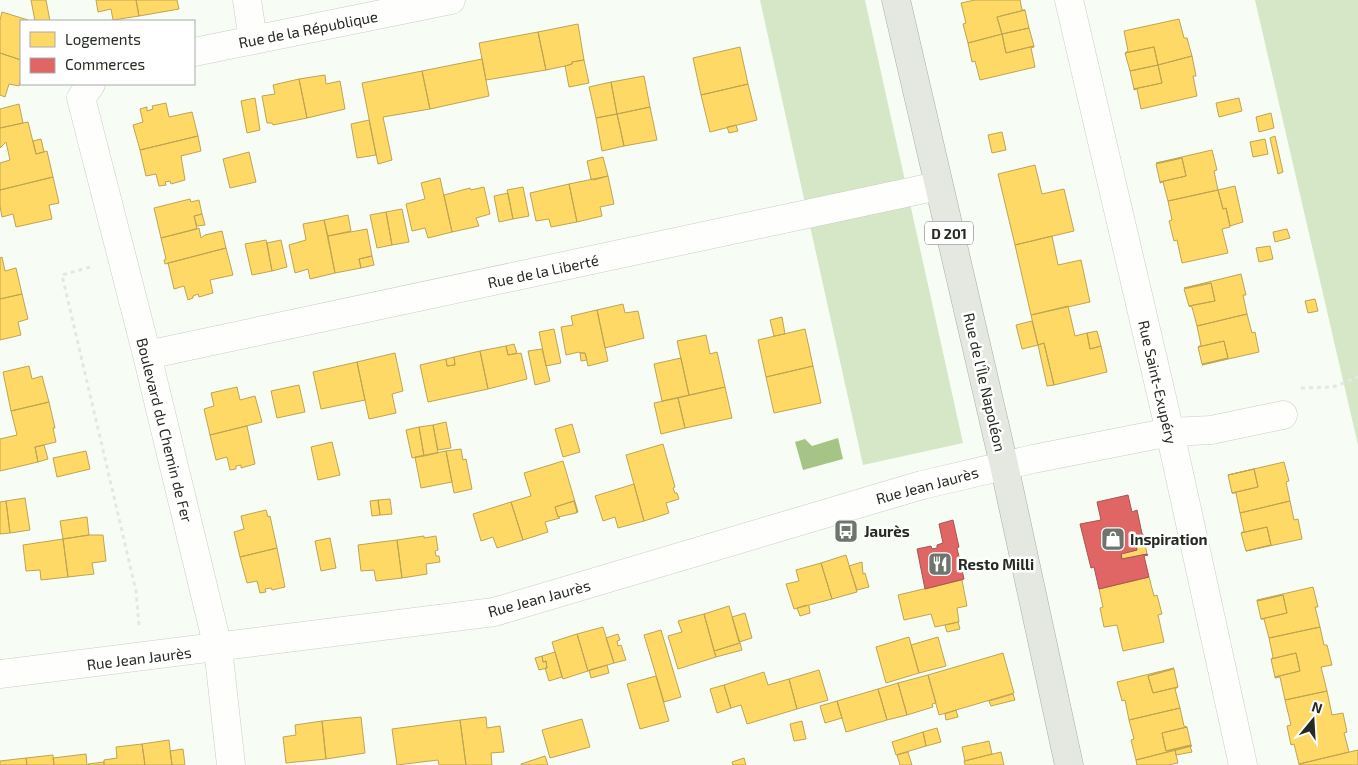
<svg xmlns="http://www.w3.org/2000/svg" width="1358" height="765" font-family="'Exo 2',sans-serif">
	<rect width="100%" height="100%" fill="#f7fcf4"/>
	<path fill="#d5e7c6" d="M760,0h105l98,443 -100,22z
		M1255,0h103v445z"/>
	<path fill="#a6c485" d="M838,438l5,21 -40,11 -8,-28 10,-3 7,7z"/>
	<path fill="#ffd966" stroke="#bea552" d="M31,0h15l4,21h-15z
		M96,0h40l3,16 -26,4 -2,-11 -13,3z
		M136,0h41l2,9 -40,7z
		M975,0h45l2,10h3l-28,7 5,17 -34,9 -5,-19 3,-1 -5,-20z
		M1025,10l4,18 -27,6 -5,-17z
		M2,12l26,8 -1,1h-6v39l-21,-7v-33z
		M1179,19l5,19h3l5,18 -34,9 -4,-18 -29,6 3,-2 -4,-20z
		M578,24l6,36 -12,2v2l-7,2 -19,4 -8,-38z
		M1029,28l5,18 -28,7 -4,-19z
		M538,32l8,38 -60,10 -7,-37z
		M1002,34l4,19 28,-7v1l-3,1 4,19 -55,13 -5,-19 -3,1 -4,-19z
		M740,47l8,37 -47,11 -8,-37z
		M1154,47l4,18 -28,6 -5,-18z
		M0,53l21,7v19l-2,7 -10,-2 -4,13 -5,-2z
		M1192,56l4,20h-3l4,20 -56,13 -4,-20 -3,1v-1l28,-6 -4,-18z
		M482,59l7,37 -59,13 -8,-38z
		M584,60l5,23 -20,4 -4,-21 7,-2v-2z
		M1158,65l4,18 -28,6 -4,-18z
		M422,71l8,38 -47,8 9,43 -14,4 -16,-81z
		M325,75l1,9 14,-3 5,28 -38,9 -8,-39z
		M644,76l6,31 -33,7 -6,-32z
		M299,79l8,39 -34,7 -1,-2h-5l-5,-27 13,-2 -2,-9z
		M611,82l6,32 -21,4 -7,-31z
		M748,84l9,36 -47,12 -9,-37z
		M255,98l5,32 -13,3 -6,-32z
		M1239,98l3,13 -23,6 -3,-14z
		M166,103l3,14 23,-5 6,24 -58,14 -7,-25 10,-3 -3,-13 7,-2v4l6,-2 -1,-3z
		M19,104l4,19 -23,5v-19z
		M650,107l7,33 -33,6 -7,-32z
		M1271,113l3,15 -15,4 -3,-15z
		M617,114l7,32 -22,5 -6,-33z
		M369,120l7,35 -19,3 -6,-34z
		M28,122l8,32 11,-3 6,26 -53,13v-27l10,-3 -4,-18 -6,6v-20z
		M736,125l2,6 -9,2 -2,-6z
		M1002,132l4,18 -14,3 -4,-18z
		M198,136l3,15 -20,5 4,24 -14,4 -1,-3 -5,1 1,3 -7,1 -3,-12 -10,2 -6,-26z
		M1275,136l8,36 -5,2 -8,-36z
		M41,139l3,13 -8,2 -3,-13z
		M1265,139l3,15 -15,3 -3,-15z
		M1212,150l5,20 -3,1 4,19 -50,11 -5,-19 -3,1v-1l26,-6 -4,-18 -26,5z
		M249,152l7,30 -26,6 -7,-29z
		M603,157l5,19 -14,4 -3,-1 -4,-18z
		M1182,158l4,18 -26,6 -4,-18z
		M1035,165l7,29 22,-5 10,42 -59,14 -17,-71z
		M608,176l6,28 -14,3 2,9 -25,6 -8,-38z
		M53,177l6,26 -10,2 3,14 -36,8 -3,-13 -11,3 -2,-11v-16z
		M440,178l12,54 -24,6 -3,-10 -13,3 -6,-27 19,-5 -4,-16z
		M569,184l8,38 -26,5 -2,-8 -13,2 -6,-28z
		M1235,186l8,36 -13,4 -4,-18 -3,1 -5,-19z
		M484,187l6,27 -14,4 3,8 -27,6 -8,-37 26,-7 1,2z
		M523,187l6,29 -16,3 -6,-29z
		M1218,190l5,19 3,-1 4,18v1l-8,2 6,24 -46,10 -5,-23 -3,1 -5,-20 3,-1 -4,-19z
		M508,193l5,26 -14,3 -5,-26z
		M190,199l1,3 8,-2 3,14 -8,2 3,13 -36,9 -7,-30z
		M402,209l7,33 -17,3 -6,-33z
		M386,212l6,33 -15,3 -7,-33z
		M202,214l3,11 -8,1 -3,-10z
		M348,215l3,16 -23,5 -4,-16z
		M324,220l11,53 -25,6 -2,-10 -13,4 -6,-28 17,-5 -3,-16z
		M199,228l2,10 4,-3 17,-4 4,17 -61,16 -1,-4 2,-1 -5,-21z
		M367,229l5,27 -13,3 2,9 -26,5 -7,-37z
		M1287,229l3,9 -15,4 -2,-10z
		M1052,236l6,29 23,-5 9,42 -59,13 -16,-70z
		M266,240l6,31 -20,4 -7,-31z
		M281,240l6,27 -15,4 -5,-28z
		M1270,246l3,13 -14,3 -3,-14z
		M226,248l7,27 -23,5 3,13 -14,4 -1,-3 -5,2v2l-5,2 -4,-14 -10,3 -6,-26z
		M372,256l2,9 -13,3 -2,-9z
		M2,257l3,14 11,-3 6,26 -22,5v-41z
		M1241,274l5,21h-3l4,19 -50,12 -5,-19 -3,-1 26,-5 -4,-18 -27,5z
		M1211,283l4,18 -26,5 -5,-17z
		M22,294l6,25 -10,3 3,13 -21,5v-41z
		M1315,299l3,12 -10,2 -3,-12z
		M623,304l2,9 13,-2 6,27 -39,10 -8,-38z
		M1068,306l7,30 12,-3 3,16 11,-3 6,26 -53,13 -10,-42 -6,2 -7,-30z
		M597,310l11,51 -20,5 -3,-13h-5l-1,-1 -13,3 -5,-28 12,-2 -2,-9z
		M1247,314l5,19 3,-1 4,20 -57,13 26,-7 -4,-17 -26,6 3,-2 -4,-19z
		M782,317l3,17 -11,2 -4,-16z
		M1032,321l6,24 -16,4 -6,-24z
		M554,329l7,34 -15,3 -7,-34z
		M805,329l8,37 -47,11 -8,-37z
		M1097,331l4,15 -11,3 -3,-16z
		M706,335l4,19 7,-2 8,35 -36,8 -12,-54z
		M1224,341l4,17 -26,6 -4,-17z
		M1044,343l10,42 -7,1 -9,-41z
		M514,344l3,9 -9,2 -2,-9z
		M506,346l2,9 13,-2 6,26 -39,10 -8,-38z
		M542,349l8,32 -15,4 -7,-34z
		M480,351l8,38 -60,13 -8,-37 26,-6 1,7 8,-1 -1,-8z
		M395,353l8,38 -11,3 4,19 -27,6 -12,-57z
		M580,353h5l2,7 -6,1z
		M454,357l1,8 -8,1 -1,-7z
		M681,358l8,37 -27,6 -8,-37z
		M357,362l8,38 -44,9 -8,-37z
		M29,366l3,13 10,-3 7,26 -38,9 -8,-39z
		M813,366l8,37 -47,10 -8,-36z
		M299,385l6,27 -28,6 -6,-27z
		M237,387l3,13 15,-4 7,26 -52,13 -6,-26 10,-3 -3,-13z
		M725,387l7,31 -47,10 -7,-30z
		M678,398l7,30 -24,6 -7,-31z
		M49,402l6,26h-2l3,14 -21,5 3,15 -38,9v-32l17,-4 -6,-24z
		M446,422l5,26 -13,2 -5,-25z
		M572,424l8,28 -17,5 -8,-28z
		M433,425l5,28 -14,3 -5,-29z
		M247,426l8,38 -14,4v-3l-5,1v3l-6,1 -3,-13 -11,3 -6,-25z
		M419,427l5,29 -12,2 -6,-28z
		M332,442l8,33 -22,5 -7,-33z
		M663,444l12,43 -2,1 2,5h2l2,6 -13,4 3,10 -25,8 -18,-66z
		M44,445l4,14 -10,3 -3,-15z
		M461,449l2,11 3,-1 6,30 -18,4 -8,-42z
		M86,451l4,18 -33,8 -4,-19z
		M446,451l6,31 -31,6 -6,-31z
		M563,461l15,51 -2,1 1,-2 -3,-10 -19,6 3,10 2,1 -15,4 3,10 -25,8 -12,-38 20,-6 -7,-23z
		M1284,462l5,19 -3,1 4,19 -50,12 -4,-20h-4l26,-6 -4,-18 -26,6z
		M1254,469l4,18 -26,6 -4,-18z
		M634,484l10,37 -26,7 -3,-11 -12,4 -8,-25z
		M25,498l5,32 -20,3 -4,-32z
		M390,499l2,15 -12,1 -2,-15z
		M378,500l2,15 -8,1 -2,-15z
		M6,501l4,32 -10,1v-32z
		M574,501l3,10 -1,2 -18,4 -3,-10z
		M1290,501l4,19 4,-1 4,20 -56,12 25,-6 -4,-18 -26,6 3,-2 -4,-18z
		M511,502l12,38 -26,8 -4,-11 -12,4 -8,-27z
		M266,510l2,7 2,-1 7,32 -37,9 -6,-25 10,-3 -3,-13z
		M87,517l2,18 -26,4 -3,-18z
		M1267,527l4,18 -25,6 -5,-18z
		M1141,534h2l4,20 -25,5 -1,-5 16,-4 -1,-5 8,-2z
		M89,535h14l3,26 -14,2 2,11 -26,3 -5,-38z
		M424,536v2l12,-2 2,14 -3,1 1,5h3l1,6 -14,2 1,10 -25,4 -5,-38z
		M330,538l6,30 -15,3 -6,-30z
		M63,539l5,38 -27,3 -1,-10 -14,1 -3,-26z
		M397,540l5,38 -26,3 -2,-11 -13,1 -3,-26z
		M277,548l8,39 -13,3 -1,-2 -6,1 1,3 -6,1 -3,-12 -10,2 -7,-26z
		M846,555l11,37 -25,7 -11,-36z
		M862,562l1,12 2,-1 4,14 -12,3 -8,-24z
		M821,563l11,36 -38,10 -8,-25 13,-3 -3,-11z
		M1149,577l5,19 3,-1 5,19 -4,1 6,27 -41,9 -6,-26 -13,2 -4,-19 3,-1 -4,-18z
		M962,580l5,26 -10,2 2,14 -24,5 -4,-13 -27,6 -6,-25z
		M1313,587l5,20h-3l5,20 -51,11 -5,-19h-3l26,-6 -4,-18 -26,6v-1z
		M1283,595l4,18 -26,6 -4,-18z
		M806,605l3,1 1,7 -10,3 -3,-8z
		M729,606l11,37 -26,8 -10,-37z
		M745,613l7,25 -13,4 -7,-25z
		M704,614l12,43 -38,12 -10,-33 14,-4 -4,-11z
		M958,622l2,7 -13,3 -2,-7z
		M603,627l11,36 -26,8 -11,-37z
		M1320,627l4,18h3l5,20 -11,2 6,24 -42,9 -5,-23 -5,1v-1l25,-6 -4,-18 -25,6 2,-2 -4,-19z
		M661,630l20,67 -17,5 -20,-67z
		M577,634l11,37 -25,8 -11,-37z
		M618,634l2,6 -3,1 1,5 3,-1 5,15 -12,3 -8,-25z
		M909,637l10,36 -33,10 -10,-36z
		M938,637l8,29 -27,7 -8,-28z
		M740,643l2,7 -26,7 -2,-6z
		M555,652l7,25 -13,4 -4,-13h2l-1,-7 -3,1 -1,-6z
		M1003,653l11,40 -75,22 -11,-40z
		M1296,653l4,18 -25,6 -4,-18z
		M542,656l1,6 3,-1 1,7 -8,2 -4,-12z
		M607,665l2,8 -18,5 -2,-8z
		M1174,668l-26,8 5,17 25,-6 -3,2 5,19 -51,12 -4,-20 -3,1 -5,-19z
		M1174,669l4,18 -25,6 -5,-17z
		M819,670l9,30 -31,9 -8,-30z
		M764,672l4,13 21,-6 8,30 -50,15 -6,-19 -10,3 -7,-23z
		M928,675l8,28 -4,1 1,3 -26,8 -9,-32z
		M656,676l13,45 -29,8 -13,-45z
		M898,683l9,32 -20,5 -9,-31z
		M724,685l7,23 -14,5 -7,-24z
		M878,689l9,31 -41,12 -9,-31z
		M1327,691l5,24 11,-2 4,19 -3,1 5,19 -50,12 -5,-20 -3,1 -4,-19 4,-1 -6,-25z
		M1013,694l2,6 -24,6 -2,-5z
		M837,701l5,17 -17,5 -5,-17z
		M1180,708l4,18 3,1 -25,6 4,18 25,-6 1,1 -56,14 -5,-20 3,-1 -5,-19z
		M956,710l2,7 -12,3 -1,-6z
		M361,717l4,36 -39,6 -4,-38z
		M486,717l1,11 13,-2 4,26 -13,1 1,12h-26l-6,-45z
		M582,719l8,28 -40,11 -8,-28z
		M460,720l6,45h-27l-1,-5 -41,5 -5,-36z
		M322,721l4,38 -40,4 -3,-26 13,-2 -1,-10z
		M802,721l4,18 -12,2 -4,-17z
		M1187,727l4,18 -25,6 -4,-18z
		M937,728l4,14 -15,4 -3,-14z
		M923,732l3,14 -30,9 -4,-13z
		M169,740l3,25h-27l-3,-21z
		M989,741l3,13 -27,7 -3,-14z
		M142,744l3,21h-41v-5l13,-2 -1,-11z
		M1190,746l2,6 -16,3 -1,-5z
		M183,749l2,16h-13l-2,-14z
		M1175,750l3,13 -10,2h-31l-1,-5z
		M1358,750v15h-59v-1z
		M908,752l4,13h-12l-3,-10z
		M1001,752l3,13h-39l-1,-4z
		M86,754l1,11h-33l-1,-7z
		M53,755l1,10h-27l-1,-7z
		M545,756l3,9h-27v-1z
		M26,758l1,7h-27v-4z
		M744,758l2,7h-13l-1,-3z
		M104,762v3h-16v-1z"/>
	<path fill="#e06666" stroke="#a85452" d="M1128,495l4,17 5,-2 7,33 -8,2 1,5 -16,4 1,5 25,-5 1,1 -4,1 5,21 -50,12 -5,-22 -3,1 -11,-44 21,-4 -4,-18z
		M953,520l6,27 -2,1 7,31 -39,10 -8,-40 14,-3 1,3 5,-1v-3l6,-2 -4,-19z"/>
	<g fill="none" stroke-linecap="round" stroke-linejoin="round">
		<g stroke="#c9cec5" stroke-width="29">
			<path id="street" d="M247,0l6,40
				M1069,0l101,432 73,333
				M194,52l257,-52
				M91,84l-10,14 66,257 71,293 13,117
				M147,355l791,-169
				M0,674l494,-62 428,-127 111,-26 137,-27 41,-2 72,-15"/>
		</g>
		<g stroke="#a6ae9f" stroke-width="29">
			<path id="primary" d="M896,0l108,465 65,300"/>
		</g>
		<path stroke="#e5e7e5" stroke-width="3" stroke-dasharray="4 4" stroke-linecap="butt" d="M90,267l-28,8 74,316 3,34
			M1301,388l32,-1 25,-10"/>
		<use href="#street" stroke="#fefffd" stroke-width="28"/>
		<use href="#primary" stroke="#e5e8e1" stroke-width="28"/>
	</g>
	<defs>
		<g id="bus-square" transform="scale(1.25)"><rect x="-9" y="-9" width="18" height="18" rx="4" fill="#6f746c" stroke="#fff"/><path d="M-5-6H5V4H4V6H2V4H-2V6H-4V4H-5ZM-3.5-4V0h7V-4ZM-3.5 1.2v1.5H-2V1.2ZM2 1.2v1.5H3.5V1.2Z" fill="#fff"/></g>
		<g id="shop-square" transform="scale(1.25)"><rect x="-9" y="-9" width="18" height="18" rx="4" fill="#6f746c" stroke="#fff"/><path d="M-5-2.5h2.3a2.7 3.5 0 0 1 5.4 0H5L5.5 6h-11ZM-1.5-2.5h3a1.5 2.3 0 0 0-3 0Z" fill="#fff"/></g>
		<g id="restaurant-square" transform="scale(1.25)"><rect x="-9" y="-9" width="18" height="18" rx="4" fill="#6f746c" stroke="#fff"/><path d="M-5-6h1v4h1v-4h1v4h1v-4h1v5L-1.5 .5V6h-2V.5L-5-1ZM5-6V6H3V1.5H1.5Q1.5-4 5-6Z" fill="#fff"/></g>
	</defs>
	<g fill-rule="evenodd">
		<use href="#bus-square" x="846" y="531"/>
		<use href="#shop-square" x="1113" y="539"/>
		<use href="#restaurant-square" x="940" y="564"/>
	</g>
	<g text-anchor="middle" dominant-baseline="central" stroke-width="5" stroke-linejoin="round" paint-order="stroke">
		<rect fill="#fff" stroke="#676b64" stroke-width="1" x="925" y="221.5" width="48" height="23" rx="4"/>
		<g font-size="14" font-weight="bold" fill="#262b22">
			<text x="949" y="233">D 201</text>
		</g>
		<g font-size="15" fill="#262b22" stroke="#fff">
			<text transform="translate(308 29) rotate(-11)">Rue de la République</text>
			<text transform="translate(543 271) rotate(-12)">Rue de la Liberté</text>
			<text transform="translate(985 382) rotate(77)">Rue de l'Île Napoléon</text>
			<text transform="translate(1158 382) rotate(77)">Rue Saint-Exupéry</text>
			<text transform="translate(165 430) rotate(76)">Boulevard du Chemin de Fer</text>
			<text transform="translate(927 485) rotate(-15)">Rue Jean Jaurès</text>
			<text transform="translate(539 598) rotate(-15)">Rue Jean Jaurès</text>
			<text transform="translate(139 658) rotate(-7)">Rue Jean Jaurès</text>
		</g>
		<g font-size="15" font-weight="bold" fill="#262b22" stroke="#fff" text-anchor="start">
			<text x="864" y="531">Jaurès</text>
			<text x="1130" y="539">Inspiration</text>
			<text x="958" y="564">Resto Milli</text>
		</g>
	</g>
	<rect x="20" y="20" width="175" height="65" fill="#ffffff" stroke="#a8aaa7"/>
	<rect x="30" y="32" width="25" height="15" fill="#ffd966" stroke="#a8aaa7"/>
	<text x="65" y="45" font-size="15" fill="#262b22">Logements</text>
	<rect x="30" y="58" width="25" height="15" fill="#e06666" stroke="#a8aaa7"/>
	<text x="65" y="70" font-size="15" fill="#262b22">Commerces</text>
	<g transform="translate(1313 720) rotate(18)" stroke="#ffffff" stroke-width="4" paint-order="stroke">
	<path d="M0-4L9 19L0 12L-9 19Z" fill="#262b22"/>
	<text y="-8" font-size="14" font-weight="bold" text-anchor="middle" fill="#262b22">N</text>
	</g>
</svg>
